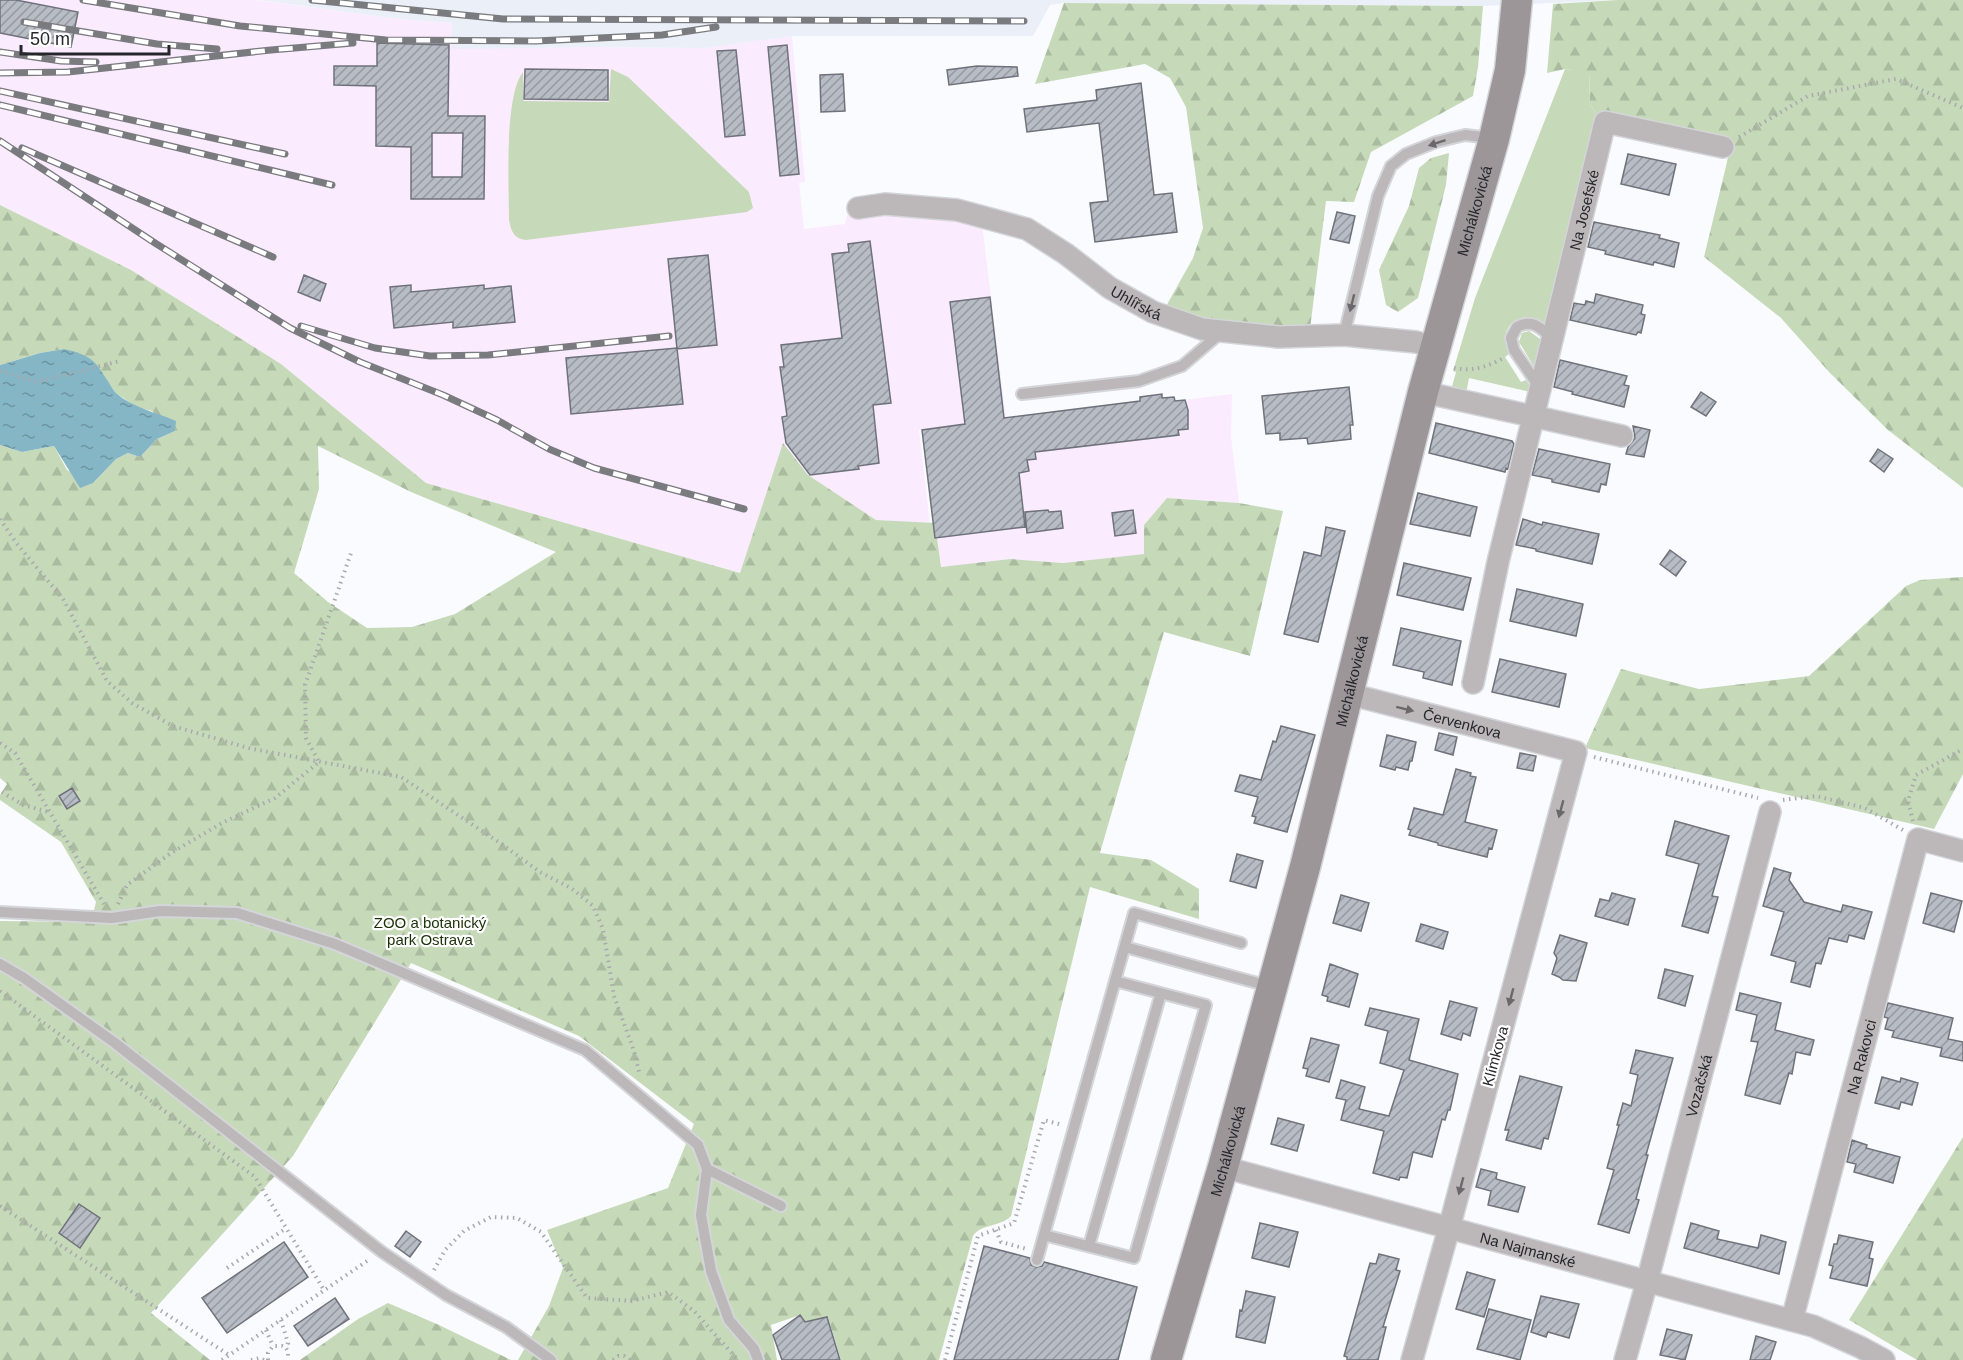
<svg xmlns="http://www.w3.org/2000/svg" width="1963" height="1360" font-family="Helvetica,sans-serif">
	<defs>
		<pattern id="forest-firs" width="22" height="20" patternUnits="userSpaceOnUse" patternTransform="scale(1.5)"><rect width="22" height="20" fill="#c6dab9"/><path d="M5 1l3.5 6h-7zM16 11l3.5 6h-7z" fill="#aabb9f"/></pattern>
		<pattern id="water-ripples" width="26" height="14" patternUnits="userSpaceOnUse" patternTransform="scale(1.5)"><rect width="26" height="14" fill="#85b6c6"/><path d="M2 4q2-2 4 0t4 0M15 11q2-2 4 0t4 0" fill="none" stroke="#6d94a1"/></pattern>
		<pattern id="building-hatch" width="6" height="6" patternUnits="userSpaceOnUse" patternTransform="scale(1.5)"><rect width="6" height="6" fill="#b8bcc5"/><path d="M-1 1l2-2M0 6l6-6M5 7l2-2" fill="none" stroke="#9599a0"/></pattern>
	</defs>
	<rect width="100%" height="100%" fill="#fafbff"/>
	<path fill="#fbebfe" d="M0,0h257l141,19 54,4v25l139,-1 114,1 87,-12 13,146 -6,1 5,46 41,-5 2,-9 51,-1 48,4 36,6 24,195 16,-3 152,-19 1,4 57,-7 -1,42 8,67 -72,-5 -23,27 1,29 -82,9 -53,-4 -69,8 -18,-137h-4l11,94 -54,-4 -68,-45 -25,-32 -42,130 -315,-90 -145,-119 -150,-94 -131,-65z"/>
	<path fill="#eaeff8" d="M260,0h1358l-135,6 -419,-3 -14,2 -17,31h-241l-87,12 -114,-1 -139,2v-26l-54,-4z"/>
	<path fill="#c6dab9" d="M611,69l17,8 121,115 4,16 -6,4 -221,28c-12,-1 -15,-9 -17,-20 0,-33 -5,-124 14,-148v29l86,1z
		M1565,69l24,2 1,34 7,10 -50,210c-24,-19 -52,0 -38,29l-4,3 16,25 5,-2 6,9 -2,3 -61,-14 -3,16 -15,-4 5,-18 -3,-1 22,-73z
		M1529,331l14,10 -7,29 -17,-28 3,-9z"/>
	<path fill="url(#forest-firs)" fill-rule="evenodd" d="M1618,0h345v488l-75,-58 -58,-57 -49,-55 -77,-61 24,-99v-15l-131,-28 -7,-10 -1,-33 -24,-3 -18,4 6,-69z
		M1064,3l419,3 -5,61 -5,29 -102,56 -17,50 -28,-1 -16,128 -73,-1 -72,-20 28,-50 10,-30 -17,-121 -16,-29 -25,-14 -110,20z
		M1449,153l-3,32 -28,113 -20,14 -12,-7 -7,-35 30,-64 10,-38 12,-10z
		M0,205l131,65 150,94 145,119 314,90 43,-130 25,32 68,45 59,3 6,44 69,-8 53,4 81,-9v-29l23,-27 72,5 44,8 -33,145 -86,-24 -64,221 51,7 48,29v30l-109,-32 -79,329c-10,11 -31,8 -38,20l-34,124h-98l-13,-43 -22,6 -6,-8 -29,10 6,35h-259l31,-54 14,-38 -16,-38 121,-42 26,-64 -115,-88 -168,-73 -118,193 -142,157 59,47h-210v-439l91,1 5,-20 -35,-60 -61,-42v-5l7,-11 -7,-6v-333l22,7 32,-6 13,24 26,13 23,-24 12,-6 12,4 17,-18 18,-8 -23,-20 -16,-4 -20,-14 -5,-6 -47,-38 -24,4 -40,12zM318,446l93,46 145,60 -101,62 -43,13 -45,1 -39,-26 -34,-29 25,-84z
		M1963,577v197l-29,55 -349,-81 36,-79 78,20 110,-13 97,-90 14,-6z
		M1963,1137v223h-46l-68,-40z
		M388,1303l51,22 72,35h-211l58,-41z"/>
	<path fill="url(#water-ripples)" d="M64,349c22,5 30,9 41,28 4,5 7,12 11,16 17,15 40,19 60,28l-1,10 -18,8 -17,18 -12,-4 -12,6 -23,24 -13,5 -26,-42 -32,6 -22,-7v-80l40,-12z"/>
	<path fill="url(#building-hatch)" stroke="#6f727a" stroke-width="1.5" fill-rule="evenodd" d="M0,0h16l62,12 -7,35 -71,-14z
		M377,43l72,2 -1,71h37l-1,83h-73v-52l-35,-1v-60l-42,-1v-19h43zM432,133h31l-1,44h-30z
		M787,45l12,129 -19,2 -12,-129z
		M736,50l9,85 -20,2 -8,-86z
		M977,66l40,1 1,9 -69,9 -2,-15z
		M525,69l83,1v30l-84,-1z
		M843,74l2,37 -24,1 -1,-37z
		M1141,83l13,112 18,-2 5,39 -82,10 -5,-39 18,-2 -9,-78 -72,9 -3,-23 73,-9 -1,-10z
		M1628,154l48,10 -7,31 -48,-11z
		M1337,212l18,4 -6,27 -19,-4z
		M1594,222l66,13 -1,3 20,5 -5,24 -20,-5 -1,3 -48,-11 1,-3 -18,-4z
		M870,241l21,162 -18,2 6,58 -21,3 1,3 -49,6 -24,-32 -4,-26 5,-1 -7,-49h4l-3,-22 61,-7 -10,-84 17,-2 -1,-8z
		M708,255l9,90 -40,4 -9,-90z
		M304,275l22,9 -6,17 -22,-9z
		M411,285v7l73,-7v4l27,-3 4,36 -62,6v-6l-59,6 -4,-41z
		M1596,294l47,11 -2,9 4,1 -4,18 -3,-1 -2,3 -66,-15 4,-17 11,2 1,-4 8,2z
		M990,297l14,121 136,-17v-4l22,-3v4l12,-1 1,4 10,-1 3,10v19l-10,1 1,5 -144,17 1,7 -9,1 2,11 -10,2 6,54 -90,11 -13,-108 43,-6 -15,-122z
		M677,348l6,56 -112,10 -5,-56z
		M1560,360l67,16 -3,9 5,1 -5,21 -52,-13 1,-2 -19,-5z
		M1349,387l4,38h-3l1,14 -43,5 -1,-6 -27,2v-7l-14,1 -4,-38z
		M1701,392l15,10 -10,14 -15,-9z
		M1436,423l76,18 2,3 -6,25 -2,-1 -1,4 -76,-19z
		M1633,426l17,4 -6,27 -18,-3 2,-7 7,-9z
		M1539,449l71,15 -4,21 -5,-1 -2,8 -47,-10v-3l-20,-4z
		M1878,449l15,10 -9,13 -14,-11z
		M1418,493l59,14 -7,29 -60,-12z
		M1048,510l1,2 12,-1 2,17 -36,5 -2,-21z
		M1133,510l3,23 -21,3 -3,-23z
		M1523,519l19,6 1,-3 56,12 -7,30 -56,-13v-2l-20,-4z
		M1326,527l19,4 -27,111 -34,-8 20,-82 17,4z
		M1670,550l16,12 -10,14 -16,-12z
		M1404,563l67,15 -8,32 -66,-15z
		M1517,589l66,15 -7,32 -66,-15z
		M1401,628l60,13 -9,44 -29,-7 1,-6 -31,-7z
		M1500,659l66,15 -7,33 -67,-15z
		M1281,726l34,9 -28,97 -33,-9 2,-6 -4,-1 6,-19 -23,-6 5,-16 21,5 12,-39 3,1z
		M1439,733l18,4 -4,18 -18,-5z
		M1387,735l29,7 -4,19h-2l-2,9 -12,-3 -1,3 -15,-4z
		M1520,753l16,3 -3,15 -16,-3z
		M1456,769l15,4 -1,3 6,1 -11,45 32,8 -5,19 -3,-1 -2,9 -49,-12v-2l-29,-8 2,-5 -3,-1 6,-21 29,7z
		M72,788l8,13 -13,8 -8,-13z
		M1675,821l54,15 -17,60 6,1 -10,36 -26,-7 17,-62 -33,-9z
		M1237,854l26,7 -7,27 -26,-7z
		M1774,868l17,5 -2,7 15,22 37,10 2,-7 29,7 -8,27 -15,-4 -2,7 -18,-4 -8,26 -5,-1 -6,24 -19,-5 5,-20 -25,-7 13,-43 -21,-6z
		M1612,893l23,6 -7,26 -33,-9 5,-17 9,2z
		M1931,893l31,8 -8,31 -31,-9z
		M1341,895l28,8 -8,28 -28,-8z
		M1421,924l27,8 -5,17 -27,-8z
		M1560,935l27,8 -11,38 -13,-1 -4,-3 -7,-3 5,-16 -3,-5z
		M1330,964l28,10 -9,33 -22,-6 1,-4 -6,-2z
		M1665,969l28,7 -8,30 -27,-8z
		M1740,993l41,10 -6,27 39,10 -4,15 -14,-3 -4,22 -3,-1 -9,31 -35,-9 13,-53 -7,-1 6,-26 -21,-5z
		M1450,1001l27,7 -7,28 -7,-3 -2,7 -20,-6z
		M1888,1003l65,15 -5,21 15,3v19l-23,-5 2,-8 -50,-11 2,-6 -9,-2 3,-11 -4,-1z
		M1370,1008l49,11 -10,41 49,14 -8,36h-2l-3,10 -3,-1 -10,38 -19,-5 -6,26 -7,-1 -1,3 -26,-7 11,-42 -43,-11 5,-20 -10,-2 5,-18 24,7 -6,22 30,7 15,-46 -24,-7 8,-32 -23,-6z
		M1311,1038l28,7 -10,37 -23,-6 2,-7 -5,-1z
		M1636,1050l37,8 -27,97h2l-12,44 3,1 -10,33 -31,-9 16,-54 -7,-2 12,-43h-2l6,-22 8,3 7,-31 -8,-2z
		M1520,1076l42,11 -14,52 -4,-1 -3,11 -35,-9 3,-10h-4z
		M1882,1077l18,5 1,-4 17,5 -6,22 -11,-3 -2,7 -24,-6z
		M1278,1118l26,7 -7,26 -26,-7z
		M1852,1140l15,5 -1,3 34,9 -7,26 -39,-11 2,-8 -9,-2z
		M1481,1169l16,4 -1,6 29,8 -7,25 -30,-7 3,-14 -15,-4z
		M79,1204l21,14 -20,30 -21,-15z
		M1260,1223l38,9 -9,35 -37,-9z
		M1691,1223l28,8 -2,8 41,9 3,-13 25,7 -7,32 -95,-26z
		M406,1231l15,11 -11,15 -15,-11z
		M1839,1235l34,7 -4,16 4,1 -6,27 -37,-8 3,-12 -4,-1 5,-21h3z
		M284,1242l24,35 -81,56 -25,-35z
		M984,1246l46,12 1,7 5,2 6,-1 2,-4 93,25 -19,73h-164z
		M1379,1254l20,5 -3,11 4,1 -17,56h3l-8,33h-31v-3l-3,-1 26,-93 6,1z
		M1467,1272l28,8 -11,37 -28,-8z
		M1246,1291l29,6 -10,46 -29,-6 4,-27 2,1z
		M1541,1296l38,8 -10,34 -21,-6 -2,5 -15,-5z
		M335,1298l14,21 -41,27 -14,-20z
		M1489,1309l42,11 -11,40 -43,-11z
		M800,1315l5,7 22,-5 13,43h-58l-9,-25z
		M1667,1329l25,6 -7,25 -25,-5z
		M1756,1336l20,6 -6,18h-20z"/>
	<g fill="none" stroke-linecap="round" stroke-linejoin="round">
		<g stroke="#d4d5d9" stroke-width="14">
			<path id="lane" d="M1344,335l34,-139 13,-30 15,-12 30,-12 29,-7 26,3
				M1540,388l-26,-38 -3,-12 6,-11c16,-9 24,2 36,12
				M1022,394l117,-13 43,-15 41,-35
				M0,912l112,6 48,-7 77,2 98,31 250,106 113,95 9,24 -6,46 10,56 18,49 25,29 4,11
				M1125,947l147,40
				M0,964l24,14 91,65 267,209 64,43 60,32 45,33
				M707,1169l74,37
				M1044,1235l90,23 72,-253 -91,-24
				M1089,1246l72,-253
				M1037,1260l97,-347 107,30"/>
		</g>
		<g stroke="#d4d5d9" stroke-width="24">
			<g id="street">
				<path id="s1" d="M858,208l27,-4 72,6 70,19 39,25 44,34 43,24 49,17 77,8 65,-2 72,7 19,5"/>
				<path d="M1423,392l199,44"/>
				<path id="s2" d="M1473,683l25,-121 107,-440 118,25"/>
				<path id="s3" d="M1349,694l227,58 -125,469 -39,139"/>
				<path id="s4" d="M1223,1167l590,159 47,21 24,13"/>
				<path id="s5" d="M1792,1320l126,-481 45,12"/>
				<path id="s6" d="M1625,1360l22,-78 123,-470"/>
			</g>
		</g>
		<g stroke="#d4d5d9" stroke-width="33">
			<g id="secondary">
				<path id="s7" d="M1166,1360l57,-193 82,-300 118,-475 71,-253 16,-69 7,-70"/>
			</g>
		</g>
		<path stroke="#a8a9ad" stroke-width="4" stroke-dasharray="1.5 4.5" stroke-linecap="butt" d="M1739,137l69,-41 88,-17 67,29
			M1454,368c19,4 34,-2 50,-10
			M0,371l36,11 84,-21
			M0,519l17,25 46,55 44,82 25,22 41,23 75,22 153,29 102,68 37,27 31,16 22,18 10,23 11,67 20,55 6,25
			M0,743l15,10 89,151
			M1594,757l164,41
			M2,792l21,13 26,7
			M1783,800l33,-4 49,12 38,22
			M1913,821l-5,-20 8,-26 47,-26
			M118,904l9,-19 44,-32 51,-30 53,-25 44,-36 -13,-24 -1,-53 46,-132
			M0,991l255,186 69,113
			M0,1206l229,149
			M996,1230l5,12 26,7
			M227,1268l58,-39
			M434,1270l11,-20 19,-19 27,-14 26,1 24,14 46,66 45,3 36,-9 26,19 44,49
			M281,1320l7,23 -2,5 2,4v8
			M266,1330l7,16
			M222,1360l148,-101
			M251,1360l9,-2 4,2
			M268,1360v-7l5,-7h9l4,2
			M613,1360l5,-4h6l6,4
			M945,1360l33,-124 36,-13 30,-103 18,5"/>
		<use href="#lane" stroke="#bcb7b8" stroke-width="10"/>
		<use href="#street" stroke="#bcb7b8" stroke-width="21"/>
		<use href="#secondary" stroke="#9d9698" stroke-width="30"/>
		<g stroke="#7a7b7f" stroke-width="7">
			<path id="rail" d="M83,0l157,26 146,14 150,1 126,-6 54,-8
				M312,0l191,19 521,2
				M24,22l133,22 60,5
				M0,52l61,9 35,1
				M0,73l68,-1 203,-22 82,-7
				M0,91l285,63
				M0,105l332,80
				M0,141l155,102 135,85 70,34 83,33 54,25 52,29 45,19 150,41
				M22,148l251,109
				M301,326l74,22 55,8 58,-1 181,-19"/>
		</g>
		<use href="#rail" stroke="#fff" stroke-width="4.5" stroke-dasharray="14" stroke-linecap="butt"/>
	</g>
	<defs><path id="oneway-solid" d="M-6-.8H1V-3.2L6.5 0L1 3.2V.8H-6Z" transform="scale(1.5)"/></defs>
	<g fill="#6a686a">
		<use href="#oneway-solid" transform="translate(1437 143) rotate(162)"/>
		<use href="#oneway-solid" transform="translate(1352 303) rotate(104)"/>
		<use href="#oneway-solid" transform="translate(1405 709) rotate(14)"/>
		<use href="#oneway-solid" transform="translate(1561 809) rotate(105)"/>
		<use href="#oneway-solid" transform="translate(1511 997) rotate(105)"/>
		<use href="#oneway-solid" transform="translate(1461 1186) rotate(105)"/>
	</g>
	<g text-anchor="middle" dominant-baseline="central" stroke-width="4.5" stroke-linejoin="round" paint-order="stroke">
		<g font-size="15" fill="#26272b" stroke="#fff">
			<text stroke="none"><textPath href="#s2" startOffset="486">Na Josefské</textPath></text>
			<text stroke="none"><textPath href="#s7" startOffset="1190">Michálkovická</textPath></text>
			<text stroke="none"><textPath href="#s1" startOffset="304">Uhlířská</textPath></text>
			<text stroke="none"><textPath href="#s7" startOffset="704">Michálkovická</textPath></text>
			<text stroke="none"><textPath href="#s3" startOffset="117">Červenkova</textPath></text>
			<text transform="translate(1495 1056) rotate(-75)">Klímkova</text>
			<text stroke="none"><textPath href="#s5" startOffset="272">Na Rakovci</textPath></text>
			<text stroke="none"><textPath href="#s6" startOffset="284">Vozačská</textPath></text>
			<text stroke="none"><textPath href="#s7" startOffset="218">Michálkovická</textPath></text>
			<text stroke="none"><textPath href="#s4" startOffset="316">Na Najmanské</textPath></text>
		</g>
		<g font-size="15" fill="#1b3108" stroke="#fff">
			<text x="430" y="922">ZOO a botanický<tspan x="430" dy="17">park Ostrava</tspan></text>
		</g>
	</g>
	<path d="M21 45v9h148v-9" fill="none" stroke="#26272b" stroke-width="3"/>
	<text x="30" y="45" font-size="18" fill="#26272b" stroke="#ffffff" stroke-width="4.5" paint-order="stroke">50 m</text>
</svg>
